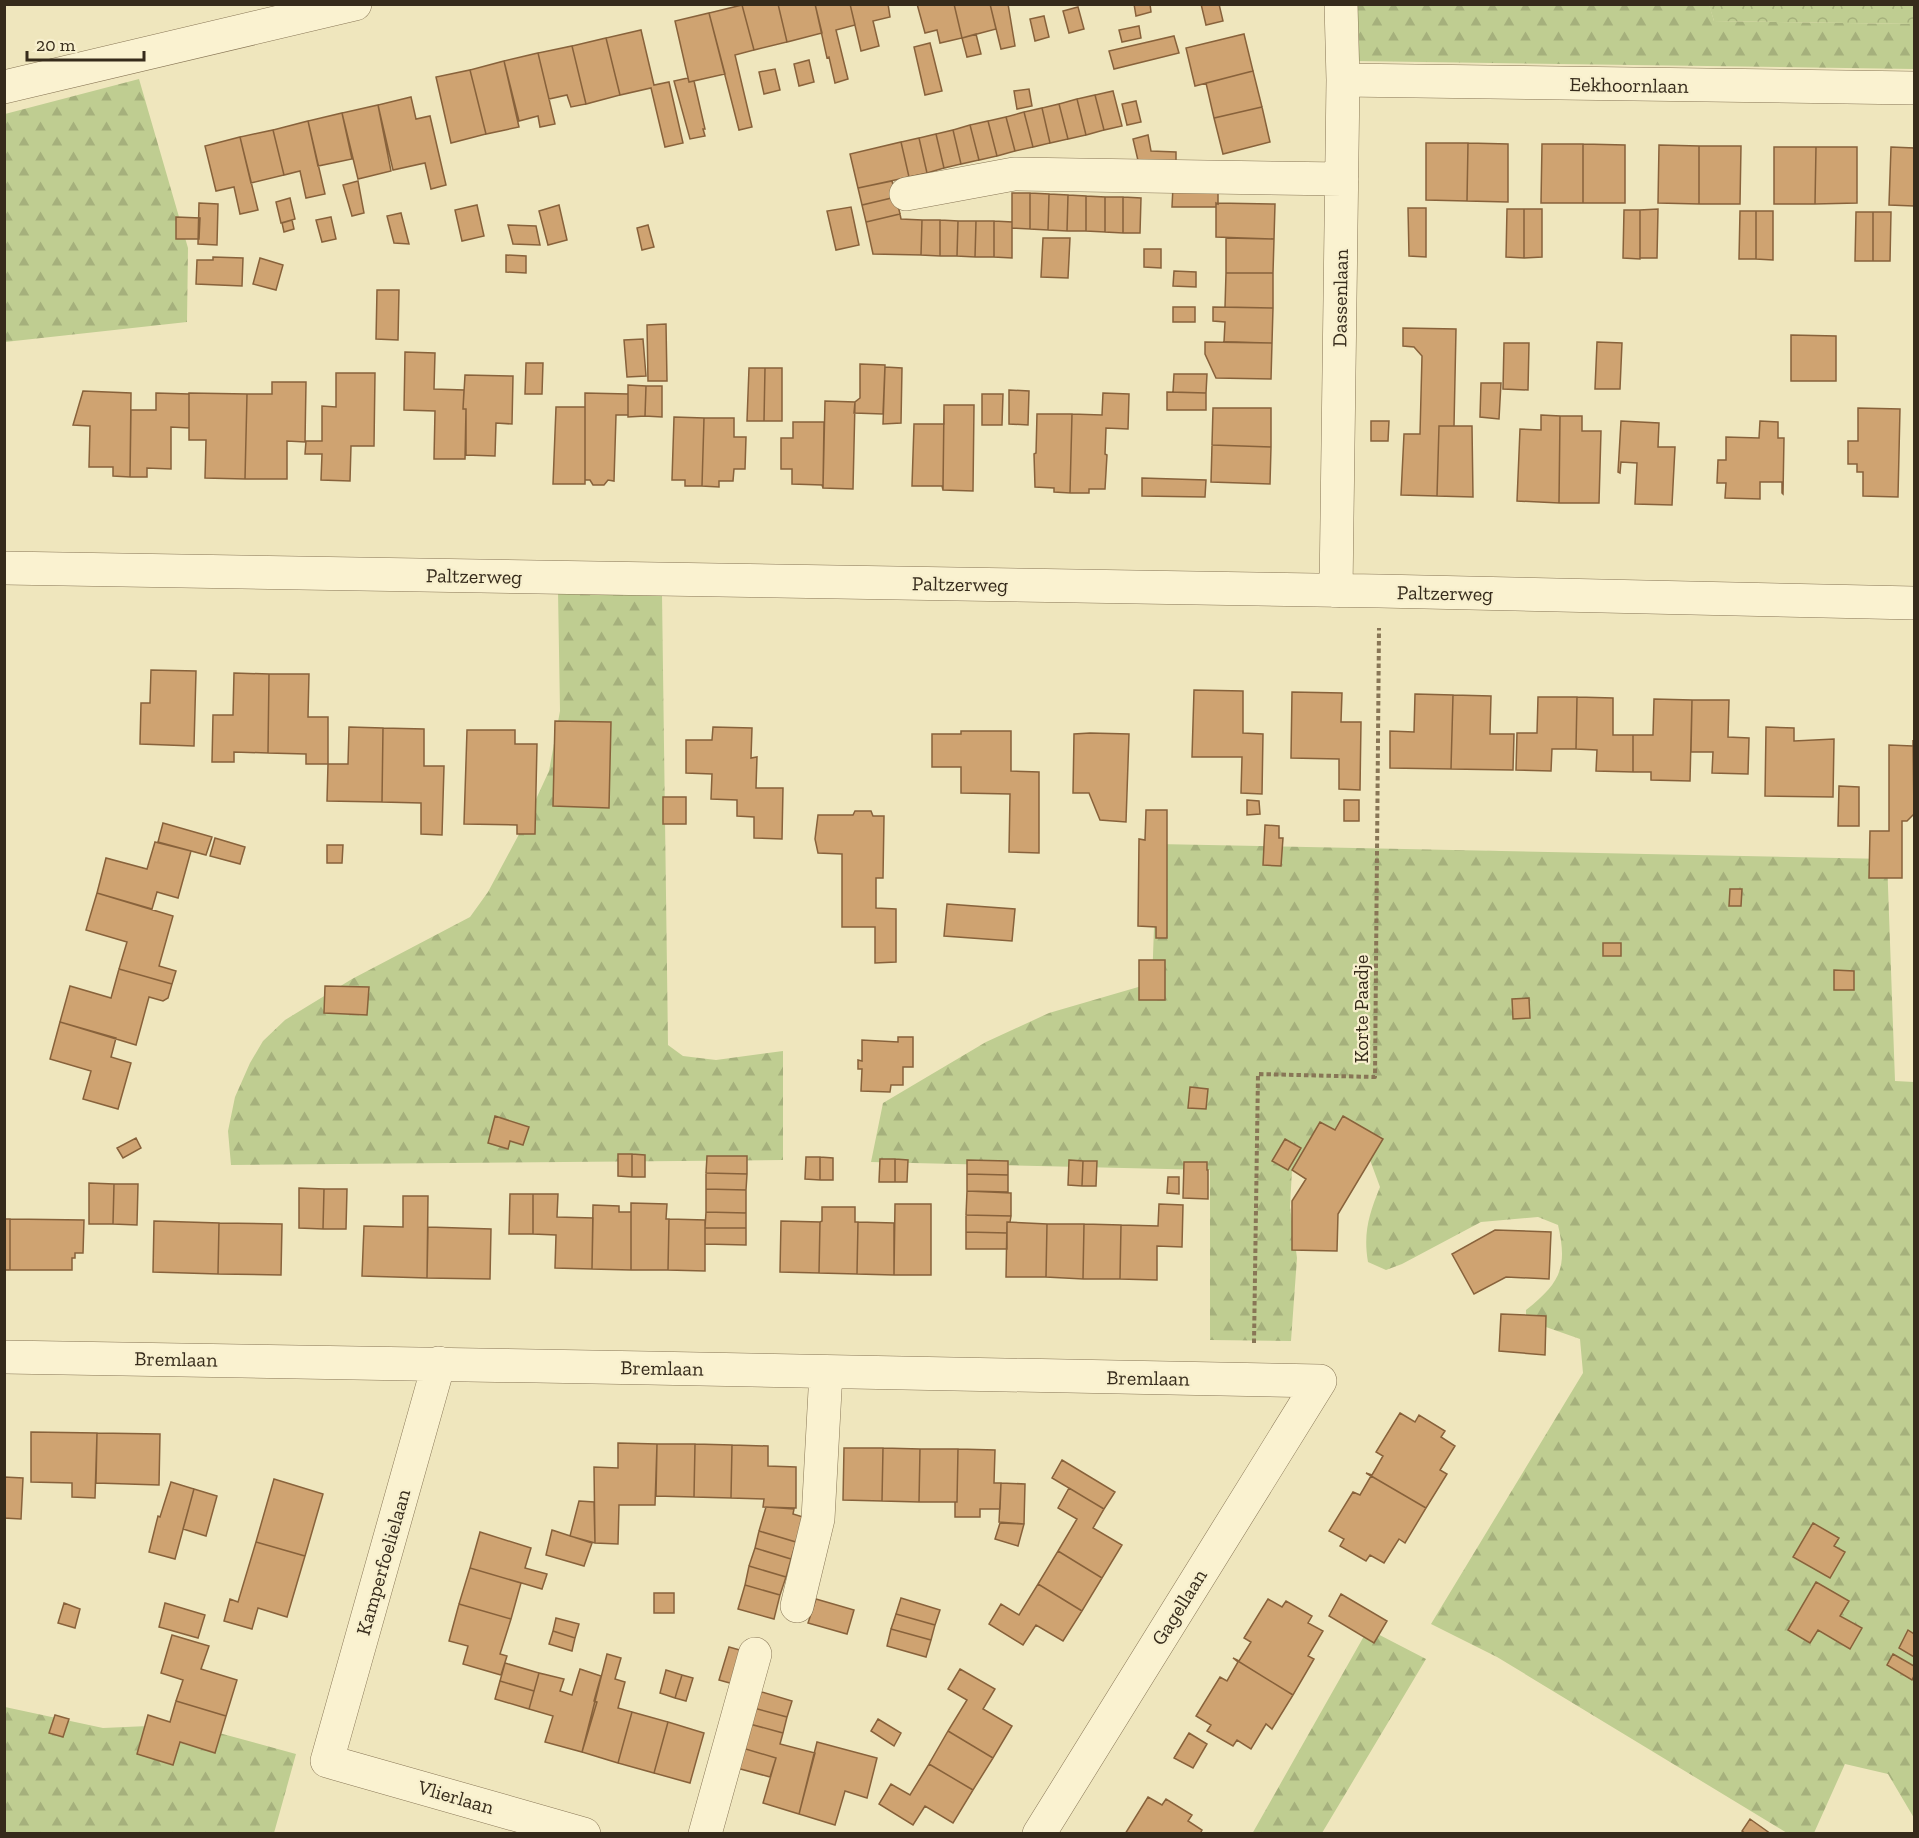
<svg xmlns="http://www.w3.org/2000/svg" width="1919" height="1838" font-family="'Zilla Slab',serif">
	<defs>
		<pattern id="forest-firs" width="22" height="20" patternUnits="userSpaceOnUse" patternTransform="scale(1.5)"><rect width="22" height="20" fill="#bfcd91"/><path d="M5 1l3.5 6h-7zM16 11l3.5 6h-7z" fill="#a5b07c"/></pattern>
		<pattern id="park-crowns" width="20" height="18" patternUnits="userSpaceOnUse" patternTransform="scale(1.5)"><rect width="20" height="18" fill="#bfcd91"/><path d="M2 6a3 3 0 1 1 6 0M12 15a3 3 0 1 1 6 0" fill="none" stroke="#a5b07c"/></pattern>
	</defs>
	<rect width="100%" height="100%" fill="#efe6bd"/>
	<path fill="url(#forest-firs)" d="M1709,4l5,17 200,3v45l-559,-8 1,-56z
		M139,79l49,169 -1,74 -182,20v-228z
		M558,591l104,3 6,451 15,11 33,4 67,-9v109l-552,5 -3,-34 7,-34 15,-34 13,-22 22,-21 67,-41 118,-62 18,-25 37,-69 24,-52 11,-60z
		M1157,844l730,15 8,222 19,1v736l-26,-44 -43,-10 -31,69h-27l-290,-176 -66,-33 152,-251 -3,-34 -54,-19v-10c34,-27 42,-42 32,-85l-20,-8 -57,5 -79,42 -16,6 -18,-8c-5,-29 1,-48 12,-75l-10,-27 -64,-12 -14,22 -2,37 7,51 -6,83 -81,-1v-170l-339,-8 12,-59 103,-61 63,-29 103,-30z
		M1368,1629l58,30 -104,174 -70,1z
		M5,1707l98,21 45,-2 60,4 88,24 -22,79 -269,1z"/>
	<path fill="url(#park-crowns)" d="M1709,5h205v19l-200,-3z"/>
	<path fill="#cfa371" stroke="#88623b" stroke-width="1.5" d="M778,4l9,38 -33,8 -12,-45z
		M778,4h37l7,29 -35,9z
		M815,4h35l5,21 -19,5 12,49 -13,4 -6,-26 -2,1z
		M850,4h38l2,13 -17,4 6,25 -18,5z
		M917,4h37l8,34 -22,5 -3,-13 -12,3z
		M954,4h36l6,25 -34,9z
		M990,4h18l7,42 -14,3z
		M1134,4h16l1,8 -15,4z
		M1201,4h18l4,17 -17,4z
		M742,5l12,45 -19,5 17,72 -13,3 -30,-117z
		M1078,7l6,22 -15,4 -6,-22z
		M709,13l16,61 -36,8 -14,-61z
		M1044,16l5,21 -14,4 -5,-22z
		M1139,26l2,12 -19,4 -3,-12z
		M641,30l13,55 15,-3 14,61 -18,4 -14,-59 -31,7 -14,-57z
		M976,34l5,20 -14,3 -5,-19z
		M1244,34l9,37 -58,15 -9,-38z
		M1174,36l5,17 -65,16 -5,-18z
		M606,38l14,57 -34,9 -14,-58z
		M930,43l12,48 -17,4 -11,-48z
		M572,46l14,58 -15,3 -4,-12 -18,4 -11,-46z
		M538,53l17,71 -15,3 -2,-11 -19,5 -15,-60z
		M809,60l5,22 -15,4 -5,-22z
		M504,61l15,66 -33,7 -16,-64z
		M775,69l5,21 -16,4 -5,-22z
		M470,70l16,64 -35,9 -15,-66z
		M1253,71l9,36 -48,11 -8,-35z
		M688,78l1,4 5,-1 11,48h-2l2,7 -15,3 -16,-58z
		M1029,89l3,17 -15,3 -3,-18z
		M1113,91l9,35 -18,4 -9,-35z
		M1095,95l9,35 -18,5 -9,-36z
		M411,97l5,22 14,-3 16,69 -15,4 -6,-26 -32,7 -15,-65z
		M1077,99l9,36 -18,4 -9,-35z
		M1136,101l5,21 -14,3 -5,-21z
		M1059,104l9,35 -18,4 -8,-35z
		M378,105l13,66 -33,8 -16,-66z
		M1262,107l8,35 -47,12 -9,-36z
		M1042,108l8,35 -17,4 -9,-35z
		M1024,112l9,35 -18,4 -9,-34z
		M342,113l10,46 -34,7 -10,-45z
		M1006,117l9,34 -18,5 -9,-35z
		M308,121l17,73 -19,4 -6,-27 -16,4 -11,-45z
		M988,121l9,35 -18,4 -9,-35z
		M970,125l9,35 -18,4 -8,-34z
		M273,130l11,45 -33,8 -11,-46z
		M953,130l8,34 -17,4 -8,-34z
		M936,134l8,34 -17,5 -8,-35z
		M1148,135l3,16 25,1v18l-36,-1 -7,-30z
		M240,137l18,73 -18,4 -6,-27 -18,4 -11,-45z
		M919,138l8,35 -18,4 -8,-35z
		M901,142l8,35 -51,11 -8,-34z
		M1426,143h42l-1,58 -41,-1z
		M1468,143l40,1v58l-41,-1z
		M1542,144h41v59h-42z
		M1583,144l42,1v58h-42z
		M1659,145l40,1v58l-41,-1z
		M1699,146h42l-1,58h-41z
		M1774,147h42l-1,57h-41z
		M1816,147h41v56l-42,1z
		M1891,147l23,1v58l-25,-1z
		M358,181l6,32 -12,3 -9,-31z
		M892,181l4,16 -34,8 -4,-17z
		M1173,186l45,1v17l-2,-1v4h-44z
		M1012,193h18v36l-18,-1z
		M1030,193l19,1 -1,36 -18,-1z
		M1049,194l19,1 -1,36 -19,-1z
		M1068,195l18,1v35h-19z
		M1086,196l19,1v35l-19,-1z
		M896,197l4,17 -34,8 -4,-17z
		M1105,197h18v36l-18,-1z
		M1123,197l18,1 -1,35h-17z
		M290,198l5,21 -14,4 -5,-21z
		M199,203l19,1 -1,41 -19,-1z
		M1216,203l59,1 -1,35 -58,-2z
		M477,205l7,31 -22,5 -7,-31z
		M559,205l8,35 -19,5 -9,-34z
		M851,207l8,38 -23,5 -9,-39z
		M1408,208h18v49l-17,-1z
		M1507,209h17v49l-18,-1z
		M1524,209h18v48l-18,1z
		M1658,209l-1,49h-17v-48z
		M1624,210h16v49l-17,-1z
		M1740,211h16v48h-17z
		M1756,211h17v49l-17,-1z
		M1856,212h17v49h-18z
		M1873,212h18l-1,49h-17z
		M401,213l8,31 -15,-1 -7,-27z
		M900,214l1,5 21,1 -1,35 -48,-1 -7,-32z
		M176,217l24,1 -1,21h-23z
		M331,217l5,22 -14,3 -6,-22z
		M292,220l2,9 -10,3 -2,-9z
		M922,220h18v36l-19,-1z
		M940,220l18,1 -1,35h-17z
		M958,221h18l-1,36 -18,-1z
		M976,221h18v36h-19z
		M994,221l18,1v36l-18,-1z
		M508,225l28,1 4,19 -27,-1z
		M648,225l6,22 -12,3 -5,-22z
		M1043,238h27l-2,40 -27,-1z
		M1226,238l48,1 -1,34h-47z
		M1144,249h17v19l-17,-1z
		M506,255l20,1v17l-20,-1z
		M213,257l30,1 -1,28 -46,-2 1,-24h16z
		M260,258l23,7 -7,25 -23,-6z
		M1174,271l22,1v15l-23,-1z
		M1226,273h47v35l-48,-1z
		M377,290h22l-1,50 -22,-1z
		M1173,307h22v15h-22z
		M1213,307l60,1 -1,35 -48,-1 1,-20 -12,-1z
		M666,324l1,57h-19l-1,-56z
		M1403,328l53,1 -2,97h-15l-2,70 -36,-1 3,-61h16l2,-78 -8,-9 -11,-1z
		M1791,335l45,1v45h-45z
		M643,339l3,37 -19,1 -3,-37z
		M1205,342l67,1 -1,36 -55,-1 -11,-24z
		M1597,342l25,1 -2,46h-25z
		M1504,343h25l-1,47 -25,-1z
		M405,352l30,1 -1,36 30,1 -1,19h3l-1,50h-31l1,-48 -31,-1z
		M526,363h17l-1,31h-17z
		M860,364l25,1 -2,49 -29,-1 1,-11 5,-4z
		M885,367l17,1 -1,55 -18,1z
		M749,368h16l-1,53h-17z
		M765,368h17v53h-18z
		M336,373h39l-1,73h-23l-1,35 -29,-1 1,-26h-17l1,-13h16v-35l14,1z
		M1174,374h33l-1,19 -33,-1z
		M465,375l48,1 -1,48 -16,-1 -1,33 -29,-1v-46h-3z
		M272,382h34l-1,60 -18,-1v38h-42l2,-85h25z
		M1481,383h20l-2,36 -19,-2z
		M628,385l18,1 -1,30 -17,1z
		M646,386h16v31l-17,-1z
		M1009,390l20,1 -1,34 -19,-1z
		M83,391l48,2 -1,84 -17,-1v-9h-24l1,-41 -17,-1z
		M1167,392l39,1v17h-39z
		M156,393l33,1v34l-18,-1v42l-24,-1v9h-17l1,-67h25z
		M189,393l58,1 -2,85 -40,-1 1,-38h-17z
		M585,393l43,1v21h-12l-2,66 -6,-1 -4,5h-11l-3,-5h-5z
		M1103,393l26,1 -1,35 -22,-1 -1,26 2,1 -2,34h-16v4h-19l2,-79 30,1z
		M982,394h21l-1,31h-20z
		M825,401l30,1 -2,87 -30,-1z
		M944,405l-1,85 -1,-4h-30l2,-62h30z
		M944,405h30l-1,86 -30,-1z
		M556,407h29v77h-32z
		M1213,408h58v39l-59,-2z
		M1858,408l42,1 -2,88 -35,-1v-24h-6v-8h-9v-23h10z
		M1037,414h35l-2,79 -16,-1v-4l-19,-1 -1,-33 2,-1z
		M1541,415l19,1 -1,87 -42,-2 3,-72 21,1z
		M1560,416h22v15h19l-2,72h-40z
		M674,417l30,1 -2,68h-17v-6h-13z
		M704,418h30v19h12l-1,32h-11l-1,12h-14v6l-17,-1z
		M1371,421h18l-1,20h-17z
		M1621,421l38,2 -1,24h17l-3,58 -37,-1 2,-41 -16,-1 -1,11 -2,-1z
		M1760,421l18,1v16h6l-1,56 -1,-1v-11h-22v17l-35,-1 1,-15h-9l1,-23h8v-23l33,1z
		M793,422h31l-1,66 -1,-3 -30,-1v-15h-11v-31h12z
		M1439,426h33l1,71 -36,-1z
		M1212,445l59,2 -1,37 -59,-2z
		M1142,478l64,2 -1,17 -63,-1z
		M151,670l45,1 -2,75 -54,-2 1,-41h9z
		M234,673l35,1 -1,79 -34,-1v10h-22l1,-47h20z
		M269,674h40l-1,43h20v47h-22v-10l-38,-1z
		M1194,690l49,1v42l20,1 -1,60 -21,-1 1,-36h-50z
		M1292,692l50,1 -1,29h20l-1,68 -21,-1v-30l-48,-1z
		M1415,694l38,1 -2,74 -61,-1v-37l24,1z
		M1453,695l38,1 -1,38h24l-1,36 -62,-1z
		M1538,697h39l-1,52h-24l-1,22 -35,-1 1,-37h20z
		M1577,697l36,1v37h20v37l-37,-1 1,-21 -21,-1z
		M1654,699l38,1 -2,81 -39,-1v-8h-18v-37h20z
		M1692,700h37l-1,37 21,1 -1,36 -36,-1 1,-21h-22z
		M555,721l56,1 -2,86 -56,-2z
		M349,727l34,1 -1,74 -55,-1 1,-37h20z
		M713,727l39,1 -1,30 6,-1 -1,31h27l-1,51 -28,-1v-21l-17,-1v-16l-26,-1 1,-25 -26,-1v-33h26z
		M1766,727l28,1v13l40,-2 -1,58 -68,-1z
		M383,728l41,1v37h20l-2,69 -21,-1v-31l-39,-1z
		M467,730h48v14h22l-2,90h-18v-9l-53,-1z
		M961,731h50v40l28,1v81l-30,-1 1,-58 -49,-1v-26h-29v-33h29z
		M1090,733l39,1 -3,88 -26,-2 -11,-27h-16l1,-59z
		M1913,740l1,74 -7,7h-5v57h-33l1,-47h19v-86l24,1z
		M1839,786l20,1v39h-21z
		M663,797h23v27h-23z
		M1247,800l12,1 1,13 -13,1z
		M1344,800h15v21h-15z
		M1146,810h21v128h-11v-11l-18,-1 1,-87 6,1z
		M855,811h16l2,5h11l-1,62h-7v30l20,1v53l-21,1v-36h-33v-73l-24,-1 -3,-14 3,-24h35z
		M163,823l49,14 -6,18 -48,-13z
		M1265,825l14,1v12h4l-2,28 -18,-1z
		M215,838l30,9 -5,17 -30,-8z
		M155,842l36,9 -13,47 -21,-6 -5,17 -55,-16 9,-35 41,11z
		M327,845h16l-1,18h-15z
		M1730,889h12l-1,17h-12z
		M97,893l76,23 -14,50 17,5 -4,13 -53,-15 8,-27 -41,-12z
		M947,904l68,5 -3,32 -68,-5z
		M1603,943h18v13h-18z
		M1139,960h26v40h-26z
		M119,969l53,15 -4,14 -5,3 -14,-4 -13,48 -76,-23 10,-36 41,12z
		M1834,970l20,1v19h-20z
		M325,986l44,1 -2,28 -43,-2z
		M1529,998l1,20 -17,1 -1,-20z
		M60,1022l56,16 -5,19 20,6 -13,46 -35,-10 8,-28 -41,-12z
		M898,1037h15v30h-10v18h-12l-1,7 -29,-1 1,-22h-4v-9l4,1v-21l36,2z
		M1190,1087l18,2 -2,20 -18,-1z
		M495,1116l34,11 -6,18 -13,-4 -2,8 -20,-6z
		M1343,1116l40,23 -45,75 -1,37 -45,-1v-49l14,-22 -14,-9 28,-48 15,8z
		M136,1138l5,10 -18,10 -6,-10z
		M1285,1139l16,9 -13,22 -16,-9z
		M618,1154h14v23l-14,-1z
		M632,1154l13,1v22h-13z
		M707,1156h40v18l-41,-1z
		M806,1157h14v23l-15,-1z
		M820,1157l13,1v22h-13z
		M880,1159h15v23h-16z
		M895,1159l13,1 -1,22h-12z
		M967,1160l41,1v14l-41,-1z
		M1069,1160l14,1 -1,25 -14,-1z
		M1083,1161h14l-1,25h-14z
		M1184,1162h23v8h1v29l-25,-1z
		M706,1173l41,1 -1,16 -40,-1z
		M967,1174l41,1v17l-41,-1z
		M1168,1177h11v17l-12,-1z
		M89,1183l25,1 -1,40h-24z
		M114,1184h24l-1,41 -24,-1z
		M299,1188l25,1 -1,40 -24,-1z
		M324,1189h23l-1,40h-23z
		M706,1189l40,1v23l-40,-1z
		M967,1191l44,2v23l-45,-1z
		M510,1194h23v40h-24z
		M533,1194h25l-1,23 36,1 -1,51 -37,-1 1,-33 -23,-1z
		M403,1196h25l-1,82 -65,-2 2,-50 39,1z
		M631,1203l36,1 -1,15h3l-1,51h-37z
		M895,1204h36v71h-37z
		M1159,1204l24,1 -1,42 -25,-1v34l-37,-1 1,-54 37,1z
		M593,1205l26,1v6h12v58l-39,-1z
		M822,1207h33v15h3l-1,52 -38,-1 1,-51 2,-1z
		M706,1212l40,1v15h-41z
		M966,1215l45,1 -1,6h-3v11l-41,-1z
		M4,1219h6v51h-6z
		M10,1219l74,1 -1,33h-8v5h-3v12h-62z
		M669,1219l36,1v51l-37,-1z
		M154,1221l65,2 -1,51 -65,-2z
		M781,1221l39,1 -1,51 -39,-1z
		M858,1222l36,1v52l-37,-1z
		M1007,1222l40,2 -1,53h-40z
		M219,1223l63,1 -1,51 -63,-1z
		M1047,1224h37l-1,55 -37,-2z
		M1084,1224l37,1 -1,54h-37z
		M428,1227l63,2 -1,50 -63,-1z
		M705,1228h41v17l-41,-1z
		M1495,1230l56,2 -2,47 -43,-2 -32,17 -22,-40z
		M966,1232l41,1v16h-41z
		M1501,1314l45,2 -1,39 -46,-4z
		M1400,1413l15,9 4,-7 26,16 -4,6 14,9 -15,24 7,4 -21,34 -60,-35 6,2 11,-19 -7,-4z
		M31,1432l66,1 -2,65 -23,-1v-14l-41,-1z
		M97,1433l63,1 -1,51 -63,-2z
		M618,1443l39,1 -2,61h-36l-1,39 -23,-1 -1,-76 24,1z
		M657,1444h38l-1,53 -38,-1z
		M695,1444l37,1 -1,53 -37,-1z
		M732,1445l36,1v20l28,1v41l-33,-1 1,-8 -33,-1z
		M844,1448h39l-1,53 -39,-1z
		M883,1448l37,1 -1,53 -37,-1z
		M920,1449h38l-1,53h-38z
		M958,1449l37,1 -1,33h7l-1,26h-20v8h-25v-15h2z
		M1062,1460l53,32 -11,17 -52,-31z
		M1366,1473l60,35 -21,35 -6,-4 -15,24 -14,-8 -4,6 -26,-15 4,-7 -15,-8 24,-39 7,3 11,-19z
		M4,1477l19,1 -2,41 -17,-1z
		M274,1479l49,15 -18,62 -49,-14z
		M171,1482l23,7 -19,70 -26,-7 9,-36 2,1z
		M1001,1483l24,1 -1,40 -25,-2z
		M1069,1488l35,21 -11,19 29,17 -20,33 -44,-27 19,-32 -19,-11z
		M194,1489l23,7 -11,40 -23,-7z
		M579,1501l15,1 1,41 -25,-7z
		M766,1507l28,2 -1,5 10,3 -7,25 -37,-11z
		M1000,1523l24,1 -6,22 -23,-7z
		M1813,1523l26,15 -5,8 11,6 -15,26 -37,-21z
		M552,1530l40,13 -8,23 -38,-11z
		M759,1531l37,11 -5,17 -36,-11z
		M480,1532l51,16 -6,20 22,6 -5,15 -72,-21z
		M256,1542l49,14 -18,61 -29,-9 -6,21 -28,-8 6,-22 8,3z
		M755,1548l36,11 -5,18 -37,-11z
		M1058,1551l44,27 -20,33 -44,-27z
		M749,1566l37,11 -6,18 -35,-10z
		M470,1568l51,15 -10,36 -52,-15z
		M1816,1582l33,19 -9,15 22,12 -12,21 -32,-19 -8,13 -22,-13z
		M1038,1584l44,27 -19,30 -27,-16 -13,20 -34,-21 12,-20 18,11z
		M745,1585l35,10 -6,24 -36,-10z
		M654,1593h20v20h-20z
		M1341,1594l46,27 -13,22 -45,-27z
		M901,1598l39,12 -5,15 -39,-11z
		M816,1599l38,11 -7,24 -39,-11z
		M1268,1599l14,8 4,-6 26,15 -4,7 15,8 -15,25 6,3 -21,36 -60,-37 6,3 12,-19 -7,-4z
		M64,1603l16,6 -5,19 -17,-5z
		M165,1603l40,12 -7,23 -39,-11z
		M459,1604l52,15 -11,35 7,2 -6,19 -38,-11 5,-18 -19,-5z
		M896,1614l39,11 -4,15 -40,-11z
		M556,1618l23,6 -4,14 -22,-7z
		M891,1629l40,11 -5,17 -39,-11z
		M1908,1630l6,4v23l-15,-9z
		M553,1631l22,7 -3,13 -23,-7z
		M172,1635l37,11 -8,23 36,11 -11,36 -50,-15 7,-21 -22,-7z
		M729,1647l18,5 -10,33 -18,-5z
		M607,1654l14,4 -6,21 10,3 -7,26 14,4 -14,51 -36,-11z
		M1893,1654l21,12v10l-2,4 -25,-15z
		M1233,1658l60,37 -21,34 -6,-5 -15,25 -14,-9 -4,6 -26,-15 4,-6 -15,-9 24,-39 7,4 11,-19z
		M505,1663l34,10 -5,18 -34,-10z
		M580,1669l21,7 -7,25 3,1 -15,50 -37,-10 8,-26 -24,-7 10,-36 25,6 -4,12 12,4z
		M960,1669l35,20 -12,20 29,17 -19,32 -45,-27 19,-31 -19,-11z
		M666,1670l16,5 -7,23 -15,-5z
		M682,1675l11,3 -7,23 -11,-3z
		M500,1681l34,10 -5,18 -34,-10z
		M755,1690l37,11 -5,16 -37,-10z
		M176,1701l50,15 -11,37 -35,-11 -7,23 -36,-11 11,-39 22,7z
		M750,1707l37,10 -4,16 -37,-10z
		M632,1712l36,10 -14,51 -36,-10z
		M55,1715l14,4 -6,18 -14,-4z
		M878,1719l23,14 -7,13 -23,-15z
		M668,1722l36,11 -14,50 -36,-10z
		M746,1723l37,10 -3,11 35,9 -16,61 -36,-11 13,-45 -37,-11z
		M948,1731l45,27 -20,32 -44,-26z
		M1189,1733l18,11 -14,24 -19,-10z
		M817,1742l60,16 -10,40 -22,-7 -10,34 -36,-11z
		M739,1747l37,11 -6,19 -37,-10z
		M929,1764l44,26 -20,33 -28,-17 -12,19 -34,-21 12,-20 19,11z
		M1148,1797l14,8 4,-6 26,16 -4,6 14,9 -2,4h-75z
		M1750,1819l21,15h-25l-4,-3z"/>
	<g fill="none" stroke-linecap="round" stroke-linejoin="round">
		<g stroke="#887656" stroke-width="34">
			<path id="minor" d="M1343,80l571,8
				M4,87l351,-83
				M906,194l108,-20 328,5
				M4,568l1375,23 535,12
				M1336,591l7,-511 -2,-76
				M4,1357c439,6 877,16 1316,24
				M439,1363l-112,398 257,73
				M797,1606l21,-87 8,-147
				M705,1834l50,-180
				M1039,1834l281,-453"/>
		</g>
		<path stroke="#887656" stroke-width="4" stroke-dasharray="4.5 3" stroke-linecap="butt" d="M1254,1343l4,-269 117,3 4,-449"/>
		<use href="#minor" stroke="#faf2d0" stroke-width="33"/>
	</g>
	<g text-anchor="middle" dominant-baseline="central" stroke-width="4.5" stroke-linejoin="round" paint-order="stroke">
		<g font-size="20" fill="#362b1b" stroke="#f7efcd">
			<text transform="translate(1629 85) rotate(1)">Eekhoornlaan</text>
			<text transform="translate(1340 298) rotate(-89)">Dassenlaan</text>
			<text transform="translate(474 576) rotate(1)">Paltzerweg</text>
			<text transform="translate(960 584) rotate(1)">Paltzerweg</text>
			<text transform="translate(1445 593) rotate(1)">Paltzerweg</text>
			<text transform="translate(1361 1009) rotate(-90)">Korte Paadje</text>
			<text transform="translate(176 1359) rotate(1)">Bremlaan</text>
			<text transform="translate(662 1368) rotate(1)">Bremlaan</text>
			<text transform="translate(1148 1378) rotate(1)">Bremlaan</text>
			<text transform="translate(383 1562) rotate(-74)">Kamperfoelielaan</text>
			<text transform="translate(1179 1607) rotate(-58)">Gagellaan</text>
			<text transform="translate(456 1797) rotate(16)">Vlierlaan</text>
		</g>
	</g>
	<rect width="1919" height="1838" fill="none" stroke="#362b1b" stroke-width="12"/>
	<path d="M27 51v9h117v-9" fill="none" stroke="#362b1b" stroke-width="3"/>
	<text x="36" y="51" font-size="18" fill="#362b1b" stroke="#f7efcd" stroke-width="4.5" paint-order="stroke">20 m</text>
</svg>
